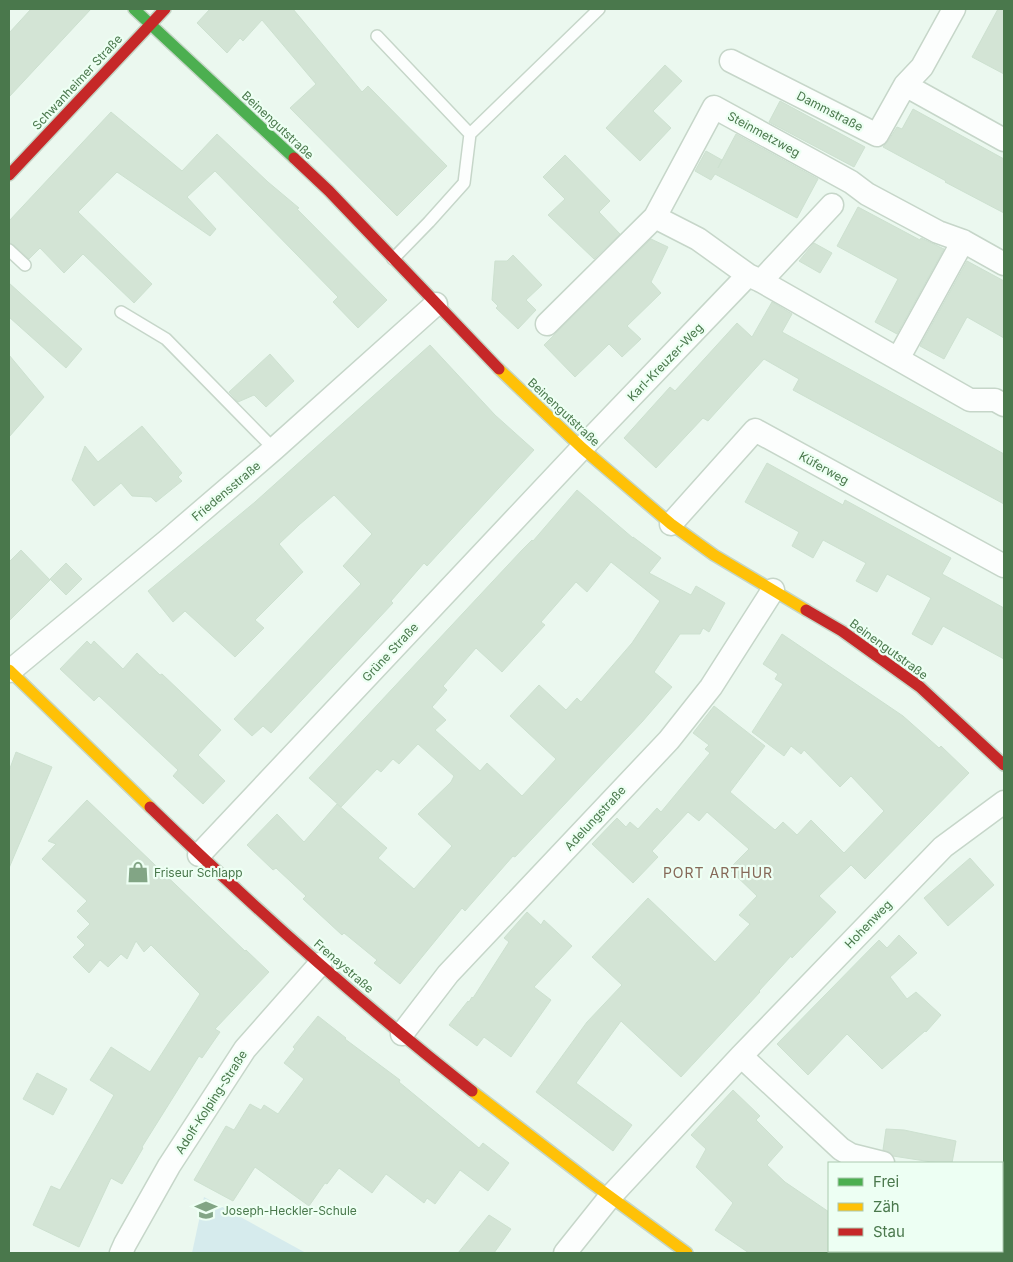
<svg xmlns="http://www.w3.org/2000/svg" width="1013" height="1262" font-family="Inter,sans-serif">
	<rect width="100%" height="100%" fill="#ebf8ef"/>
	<path fill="#d6ebed" d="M204,1197l102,56h-114z"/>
	<path fill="#d3e4d5" stroke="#cde1d0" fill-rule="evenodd" d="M31,9h60l-82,88v-64z
		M210,9h83l69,83 6,-6 79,80 -50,50 -107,-108 26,-24 -54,-64 -19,21 -3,-3 -13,15 -30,-30z
		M998,9h6v65l-32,-17z
		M665,65l17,16 -29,30 18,17 -31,33 -34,-33z
		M780,101l85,46 -11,20 -85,-45z
		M913,109l91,50v54l-59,-31 1,-1 -63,-34 5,-6 9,-14 5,2z
		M111,112l71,59 35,-37 51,48 31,26 -2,1 90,91 -29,28 -25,-26 5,-5 -123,-126 -28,26 29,32 -6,7 -93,-64 -39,40 74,72 -18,19 -51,-49 -19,19 -24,-25 -11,11 -15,-14 -5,-2v-22z
		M736,134l82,45 -21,39 -82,-44 -4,6 -16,-9 11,-20 16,9 -4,8z
		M565,155l45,46 -11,11 21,22 -26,25 -46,-44 17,-16 -22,-22z
		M858,207l62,33 1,-2 23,11 -47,85 -22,-12 23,-43 -61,-33z
		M651,239l17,8 -17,35 10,11 -34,33 14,13 -19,18 -13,-13 -34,33 -31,-32z
		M814,243l18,10 -12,20 -21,-12z
		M513,255l29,30 -16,15 10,10 -18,19 -22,-21 2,-2 -6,-6 3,-39h12z
		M967,261l37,20v57l-37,-21 -23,42 -24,-13z
		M9,283l73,66 -16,19 -57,-51z
		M772,302l20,12 -10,18 222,122v50l-211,-114 6,-11 -35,-20 -56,62 -5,-3 -47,50 -32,-30 46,-51 5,4 62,-68 15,14z
		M430,345l65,70 39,35 -107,116 -3,-3 -33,38 2,2 -122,130 -8,-7 -11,10 -18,-17 127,-135 -18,-18 29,-32 -38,-39 -35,30 -20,19 24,28 -48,48 9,8 -29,29 -50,-46 -12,11 -25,-31 107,-89z
		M270,354l24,27 -28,26 -12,-12 -16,7 -9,-10z
		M9,355l35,42 -35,40z
		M142,426l40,47 -4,4 4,4 -26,21 -5,-5 -19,-1 -11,-13 -27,23 -22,-26 13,-34 13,16z
		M767,463l76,42 2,-5 106,58 -9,16 62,34v51l-61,-33 -11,19 -11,-6 -9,-5 19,-36 -44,-24 -10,18 -21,-11 10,-18 -43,-23 -10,18 -21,-12 7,-14 -54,-30z
		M577,490l56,48v-1l28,21 -12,15 42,22 5,-9 29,17 -16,29 -6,-4 -3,6h-20l-26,38 18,15 -30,35 -127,135 -2,-1 -48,55 -3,-3 -62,76 -26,-21 3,-3 -33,-27 -2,2 -39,-36 3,-3 -30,-28 -3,2 -26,-25 30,-31 27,28 33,-38 50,44 -9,10 36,31 38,-43 -34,-32 33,-32 3,-6 -36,-32 -19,20 -6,-5 -12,13 -4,-3 -36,38 -32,-29 213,-228 10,-10 1,1zM611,562l49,39 -28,42 -51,59 -4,-4 -11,12 -27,-25 -29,31 46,43 -34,37 -35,-33 -7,8 -45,-41 11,-10 -14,-13 15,-17 -4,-4 33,-38 26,24 43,-47 -4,-3 35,-40 11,10z
		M21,550l29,30 -41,41v-59z
		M66,563l16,16 -16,16 -16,-16z
		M782,634l121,82 36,32 2,-2 28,27 -104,106 -14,-14 -32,31 17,16 -44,46 -1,-2 -32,35 1,1 -79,85 -60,-56 -45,62 56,42 -19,26 -77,-59 51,-70 35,-37 -30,-28 56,-59 67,64 35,-38 -11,-9 18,-19 -28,-27 20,-20 -42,-37 -8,9 -11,-9 -36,39 6,6 -25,26 -41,-39 25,-26 9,9 4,-5 8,7 19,-21 4,4 49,-59 -5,-4 4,-4 -16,-12 21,-27 51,40 -35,46 45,38 8,-8 14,13 14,-15 33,33 40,-42 -33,-35 -11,11 -36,-37 -3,4 -10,-8 -7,10 -32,-24 31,-48 -8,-5 3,-5 -15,-10z
		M87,641l4,4 3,-4 29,28 14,-16 23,22 2,-1 59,56 -23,25 27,26 -22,23 -30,-28 5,-6 -79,-74 -5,5 -34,-32z
		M16,752l36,15 -43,101v-97z
		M87,800l158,151 1,-1 23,22 -54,57 5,3 -18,26 -3,-2 -57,91 1,1 -21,36 -11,-6 -32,69 -46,-22 18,-39 9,4 54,-95 -24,-15 21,-33 39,25 50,-78 -49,-49 -7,7 -8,-11 -9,18 -6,-5 -13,13 -8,-7 -11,13 -16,-16 12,-12 -8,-8 13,-13 -13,-13 10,-10 -45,-42 14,-15 -8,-3z
		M970,858l24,27 -46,41 -24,-28z
		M527,912l14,13 3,-5 28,26 -38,41 17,13 -40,57 -27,-20 -7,9 -28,-21 19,-24 1,1 3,-5 1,1 36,-56 -5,-4z
		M899,935l18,18 -27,24 17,22 9,-7 25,23 -15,17 -1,-1 -43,38 -35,-35 -39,41 -31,-31 102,-104 8,8z
		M318,1016l28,22 -1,1 55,41 -1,2 80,66 4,-5 26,20 -21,28 -28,-21 -25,34 -8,-6 -3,5 -38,-29 -14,19 -33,-25 -12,16 -2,-1 -16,23 -54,-39 -22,34 -39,-21 32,-54 8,4 16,-26 11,6 3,-5 14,9 26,-35 -20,-16 11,-14 -2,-2z
		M37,1073l30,16 -14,26 -30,-16z
		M733,1090l27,26 -4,4 27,27 -16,18 18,17 44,30v41h-80l-34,-23 18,-27 -37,-36 10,-18 -15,-14z
		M886,1129l18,1 52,11 -4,22h-14l-45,-7 -10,-6z
		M489,1215l22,14 -17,24h-36z"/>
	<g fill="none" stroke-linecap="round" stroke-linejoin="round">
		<g stroke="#c6d6c9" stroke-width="14">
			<path id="lane" d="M377,36l93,98 129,-125
				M9,250l16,15
				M393,259l36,-37 35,-39 6,-49
				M121,312l45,27 108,110"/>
		</g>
		<g stroke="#c6d6c9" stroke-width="25">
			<path id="street" d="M731,61l146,74 28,-50 17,-18 32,-58
				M905,85l99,55
				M655,217l43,22 50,36 13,6 209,119h25l9,5
				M761,281l71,-76
				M547,324l108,-107 59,-110 137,75 16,12 71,38 25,9 41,23
				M898,359l65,-118
				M671,524l84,-94 249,136
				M10,671l158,-131 106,-91 162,-145
				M199,855l383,-407 166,-173
				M402,1034l46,-60 221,-234 42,-53 62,-97
				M741,1056l100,93 10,6 32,8
				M121,1253l4,-9 44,-78 76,-117 75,-85
				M565,1253l44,-55 132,-142 202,-209 61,-45"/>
		</g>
		<g stroke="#c5d6c7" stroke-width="14">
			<path id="fast" d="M134,9l160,149"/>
		</g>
		<g stroke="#c5d6c7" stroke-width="14">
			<path id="slow" d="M499,369l83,79 89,76 43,31 92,55
				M9,670l141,137
				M472,1091l121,93 94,69"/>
		</g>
		<g stroke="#c5d6c7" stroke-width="14">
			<path id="jam" d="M294,158l35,33 170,178
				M9,175l156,-166
				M806,610l36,21 78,56 84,78
				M150,807c103,100 209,195 322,284"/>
		</g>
		<use href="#lane" stroke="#fcfefd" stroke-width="11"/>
		<use href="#street" stroke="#fcfefd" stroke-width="22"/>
		<use href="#fast" stroke="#4caf50" stroke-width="11"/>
		<use href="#slow" stroke="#ffc107" stroke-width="11"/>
		<use href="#jam" stroke="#c62828" stroke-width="11"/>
	</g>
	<defs>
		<g id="shop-bare" transform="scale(1.725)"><path d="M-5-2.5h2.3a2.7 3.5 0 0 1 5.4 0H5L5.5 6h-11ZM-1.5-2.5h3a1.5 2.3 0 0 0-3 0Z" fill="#82a585" stroke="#edfff3" stroke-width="2.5" paint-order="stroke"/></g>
		<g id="school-bare" transform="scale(1.725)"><path d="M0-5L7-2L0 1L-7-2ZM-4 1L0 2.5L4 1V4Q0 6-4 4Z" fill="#82a585" stroke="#edfff3" stroke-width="2.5" paint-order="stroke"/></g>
	</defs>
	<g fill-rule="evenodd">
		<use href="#shop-bare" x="138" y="872"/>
		<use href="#school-bare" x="206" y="1210"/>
	</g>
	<g text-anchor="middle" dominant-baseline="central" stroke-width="4.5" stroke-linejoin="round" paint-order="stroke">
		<g font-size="12" fill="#4a784c" stroke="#edfff3">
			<text transform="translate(77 82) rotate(-47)">Schwanheimer Straße</text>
			<text transform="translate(830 111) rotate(27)">Dammstraße</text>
			<text transform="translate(278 125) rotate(43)">Beinengutstraße</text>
			<text transform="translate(764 134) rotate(29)">Steinmetzweg</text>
			<text transform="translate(665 362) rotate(-46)">Karl-Kreuzer-Weg</text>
			<text transform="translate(564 412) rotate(43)">Beinengutstraße</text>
			<text transform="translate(824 468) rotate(29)">Küferweg</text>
			<text transform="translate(226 491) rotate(-40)">Friedensstraße</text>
			<text transform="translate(889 649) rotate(36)">Beinengutstraße</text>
			<text transform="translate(390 652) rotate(-47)">Grüne Straße</text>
			<text transform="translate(595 818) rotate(-47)">Adelungstraße</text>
			<text transform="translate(868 924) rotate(-46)">Hohenweg</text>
			<text transform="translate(344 966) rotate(41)">Frenaystraße</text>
			<text transform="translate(211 1102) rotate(-57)">Adolf-Kolping-Straße</text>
		</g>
		<g font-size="12" fill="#4a784c" stroke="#edfff3" text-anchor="start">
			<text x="154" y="872">Friseur Schlapp</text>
			<text x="222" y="1210">Joseph-Heckler-Schule</text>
		</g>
		<g font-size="14" letter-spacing="1" fill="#866958" stroke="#edfff3">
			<text x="718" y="872">PORT ARTHUR</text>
		</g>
	</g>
	<rect width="1013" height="1262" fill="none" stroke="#4a784c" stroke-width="20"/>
	<rect x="828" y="1162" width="175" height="90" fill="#edfff3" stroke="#acc9b0"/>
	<rect x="838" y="1178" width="25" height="8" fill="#4caf50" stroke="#acc9b0"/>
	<text x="873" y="1187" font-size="15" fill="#4a784c">Frei</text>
	<rect x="838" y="1203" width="25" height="8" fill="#ffc107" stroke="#acc9b0"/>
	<text x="873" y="1212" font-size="15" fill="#4a784c">Zäh</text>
	<rect x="838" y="1228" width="25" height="8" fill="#c62828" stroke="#acc9b0"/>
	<text x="873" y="1237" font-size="15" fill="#4a784c">Stau</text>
</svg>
